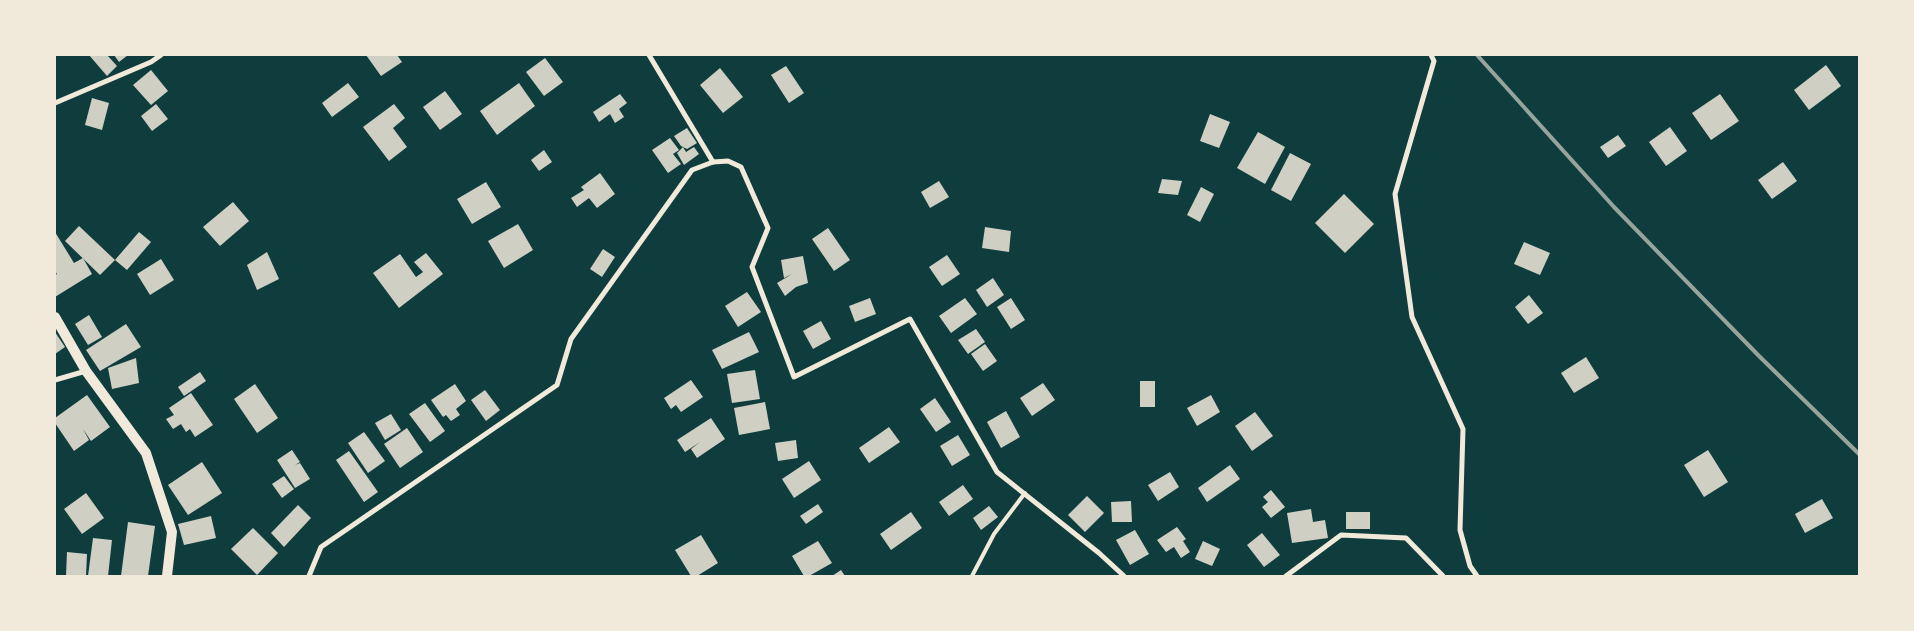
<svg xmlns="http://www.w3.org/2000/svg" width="1914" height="631" font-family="'Space Grotesk',sans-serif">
  <rect width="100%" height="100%" fill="#0f3d3e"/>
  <g fill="#cfcfc3">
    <path d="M89,55H107L117,66L107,76Z"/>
    <path d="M114,55H128L119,62Z"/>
    <path d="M366,55H397L402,62L381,76Z"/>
    <path d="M545,58L563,82L544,96L526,72Z"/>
    <path d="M1826,65L1841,86L1809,110L1794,90Z"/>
    <path d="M786,66L804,93L789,103L771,75Z"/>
    <path d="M720,68L743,97L723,113L700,85Z"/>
    <path d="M151,70L168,91L151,105L133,85Z"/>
    <path d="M348,83L359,97L332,117L322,103Z"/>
    <path d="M519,83L535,106L497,135L480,111Z"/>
    <path d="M445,91L462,114L440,130L423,107Z"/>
    <path d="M620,94L627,103L619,109L624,117L615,123L610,114L599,122L593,112Z"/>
    <path d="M1720,94L1739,121L1711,140L1692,113Z"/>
    <path d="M92,98L109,103L102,130L85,125Z"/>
    <path d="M156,104L168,119L152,131L141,116Z"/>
    <path d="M394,104L405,118L393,128L407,147L389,161L363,127Z"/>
    <path d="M1210,114L1230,122L1219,148L1200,141Z"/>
    <path d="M1670,127L1687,151L1666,166L1649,142Z"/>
    <path d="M687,128L697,143L687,149L681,146L674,136Z"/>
    <path d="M1258,132L1285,147L1265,184L1237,168Z"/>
    <path d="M1618,135L1626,146L1608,158L1600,147Z"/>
    <path d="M670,138L679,150L673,154L681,164L668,173L652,150Z"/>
    <path d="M683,147L686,152L694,147L699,154L684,165L677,153Z"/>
    <path d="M544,150L552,162L539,171L531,160Z"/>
    <path d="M1290,153L1311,164L1291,201L1271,190Z"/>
    <path d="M1783,162L1797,181L1772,199L1758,180Z"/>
    <path d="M600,173L615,194L597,208L589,198L577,207L571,198L584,190L581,187Z"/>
    <path d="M1162,179L1182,181L1178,195L1158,193Z"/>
    <path d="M939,181L949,197L930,208L921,192Z"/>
    <path d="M486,182L501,207L472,224L457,199Z"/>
    <path d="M1201,187L1214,194L1200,222L1187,215Z"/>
    <path d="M1344,194L1374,224L1345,253L1315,223Z"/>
    <path d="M233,202L249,221L220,246L203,227Z"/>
    <path d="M518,224L533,250L504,268L488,241Z"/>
    <path d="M79,226L115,260L100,275L65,241Z"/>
    <path d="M985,227L1011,231L1009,252L982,248Z"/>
    <path d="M828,228L850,260L834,271L812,239Z"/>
    <path d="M55,232L74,263L83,258L92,274L55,297V275L57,274L55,271Z"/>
    <path d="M139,232L151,242L127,270L115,260Z"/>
    <path d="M1524,242L1550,253L1540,275L1514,264Z"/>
    <path d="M603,249L615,257L602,277L590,269Z"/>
    <path d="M267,252L279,279L257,290L247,265Z"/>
    <path d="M426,253L443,274L399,308L373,273L400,254L416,277L423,272L414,262Z"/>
    <path d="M947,255L960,274L942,286L929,267Z"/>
    <path d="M803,256L808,283L796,287L785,296L777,283L792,274L784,278L781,260Z"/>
    <path d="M161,259L174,280L150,295L137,274Z"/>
    <path d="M993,278L1004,295L987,307L976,290Z"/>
    <path d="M747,292L761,312L738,327L725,306Z"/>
    <path d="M1529,295L1543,313L1528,324L1515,307Z"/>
    <path d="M870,298L876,314L855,322L849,306Z"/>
    <path d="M965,298L977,314L951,333L939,316Z"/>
    <path d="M1011,298L1025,320L1011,329L997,307Z"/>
    <path d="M89,315L102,337L88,345L75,324Z"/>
    <path d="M821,321L831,339L813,349L803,331Z"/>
    <path d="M126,324L141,347L100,371L86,350Z"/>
    <path d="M976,329L985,342L968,354L958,340Z"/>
    <path d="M55,332L65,347L55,354Z"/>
    <path d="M749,332L759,352L722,369L712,350Z"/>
    <path d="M985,344L997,361L983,371L971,354Z"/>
    <path d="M1586,357L1599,378L1574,393L1561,373Z"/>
    <path d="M136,358L139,383L112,389L108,368Z"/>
    <path d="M755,370L760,399L732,403L727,374Z"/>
    <path d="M200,372L206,381L184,396L178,387Z"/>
    <path d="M691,380L703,397L681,412L676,405L671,409L664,398Z"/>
    <rect x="1140" y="381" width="15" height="26"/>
    <path d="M1043,383L1055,400L1032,416L1020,398Z"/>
    <path d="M255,384L278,418L257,433L234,399Z"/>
    <path d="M455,384L466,401L456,409L460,415L451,421L446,415L443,417L431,400Z"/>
    <path d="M485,390L500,410L486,421L471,400Z"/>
    <path d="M191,393L213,425L195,437L190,429L186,432L181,424L173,429L166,419L174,415L169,408Z"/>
    <path d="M87,395L110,427L91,441L83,429L89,440L74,451L55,423V418Z"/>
    <path d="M1211,395L1220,412L1197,426L1187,408Z"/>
    <path d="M935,398L951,422L936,432L920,409Z"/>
    <path d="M765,402L770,429L739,435L734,408Z"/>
    <path d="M425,403L445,431L430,442L409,414Z"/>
    <path d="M1006,411L1020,437L1001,448L987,422Z"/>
    <path d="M1255,412L1273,436L1252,451L1235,426Z"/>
    <path d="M391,414L401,430L385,440L375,423Z"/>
    <path d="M711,418L725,439L697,458L691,449L700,442L685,452L677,440Z"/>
    <path d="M889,427L900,442L869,463L859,448Z"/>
    <path d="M407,428L423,452L400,468L384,444Z"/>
    <path d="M364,432L385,461L368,473L348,443Z"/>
    <path d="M958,435L970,455L952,466L940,446Z"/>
    <path d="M796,440L798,458L778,461L775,443Z"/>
    <path d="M292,450L300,462L295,465L300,463L310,479L295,488L277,460Z"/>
    <path d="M1708,450L1728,482L1704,497L1684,465Z"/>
    <path d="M349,451L378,492L364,502L336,460Z"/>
    <path d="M809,461L821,480L794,498L782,479Z"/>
    <path d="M202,462L222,493L188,515L168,485Z"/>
    <path d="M1230,465L1240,479L1207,502L1198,488Z"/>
    <path d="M1170,472L1179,487L1158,501L1148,485Z"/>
    <path d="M284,476L294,489L282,498L272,484Z"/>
    <path d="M963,485L973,499L949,516L939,502Z"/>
    <path d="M1271,490L1285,507L1271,518L1262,507L1268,502L1263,497Z"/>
    <path d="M86,493L104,518L82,534L64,509Z"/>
    <path d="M1087,496L1104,513L1085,532L1068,515Z"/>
    <path d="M1822,499L1833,518L1805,533L1795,514Z"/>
    <path d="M1131,501L1132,522H1112L1111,502Z"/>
    <path d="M818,504L823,512L806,524L800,516Z"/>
    <path d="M298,505L311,518L284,547L271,533Z"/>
    <path d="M989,506L998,517L981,530L973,518Z"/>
    <path d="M1311,509L1313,522L1325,520L1328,538L1292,543L1287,513Z"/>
    <path d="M911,512L922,528L891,550L880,534Z"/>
    <rect x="1346" y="512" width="24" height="17"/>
    <path d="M211,516L216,538L184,545L178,524Z"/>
    <path d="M128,522L155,526L148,576H121Z"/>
    <path d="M1177,527L1186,539L1183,541L1190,552L1181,558L1174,547L1166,552L1157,540Z"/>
    <path d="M253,528L278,553L257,575L231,549Z"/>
    <path d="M1135,530L1149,554L1130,565L1116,540Z"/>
    <path d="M1262,533L1280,555L1264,567L1247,545Z"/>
    <path d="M701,535L718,563L697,576H691L675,550Z"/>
    <path d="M93,538L112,540L108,576H88Z"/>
    <path d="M818,541L832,563L809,576H804L792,556Z"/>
    <path d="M1203,541L1220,549L1212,566L1195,559Z"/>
    <path d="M67,552L87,554L86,576H66Z"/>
    <path d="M841,570L845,576H832Z"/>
  </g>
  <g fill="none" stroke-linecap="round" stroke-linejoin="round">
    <path stroke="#f1e9da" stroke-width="4" d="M972,576L994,534L1025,493"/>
    <g stroke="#f1e9da" stroke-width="5">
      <path d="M649,55L713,162"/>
      <path d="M1431,55L1434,61L1395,194L1412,317L1463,429L1460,530L1470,566L1477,576"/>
      <path d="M55,103L151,62L161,55"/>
      <path d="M55,380L86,371"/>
      <path d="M309,576L321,547L557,385L571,339L692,170L713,162L728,161L741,167L768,228L752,267L794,377L910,319L997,472L1099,553L1124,576"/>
      <path d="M1286,576L1341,535L1406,538L1443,576"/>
    </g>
    <path stroke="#f1e9da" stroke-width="10" d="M55,317L86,371L146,453L172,532L167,576"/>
    <path stroke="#97a49c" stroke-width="4" d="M1477,55L1614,207L1759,356L1859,454"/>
  </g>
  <rect width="1914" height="631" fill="none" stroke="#f1e9da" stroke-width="112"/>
</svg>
